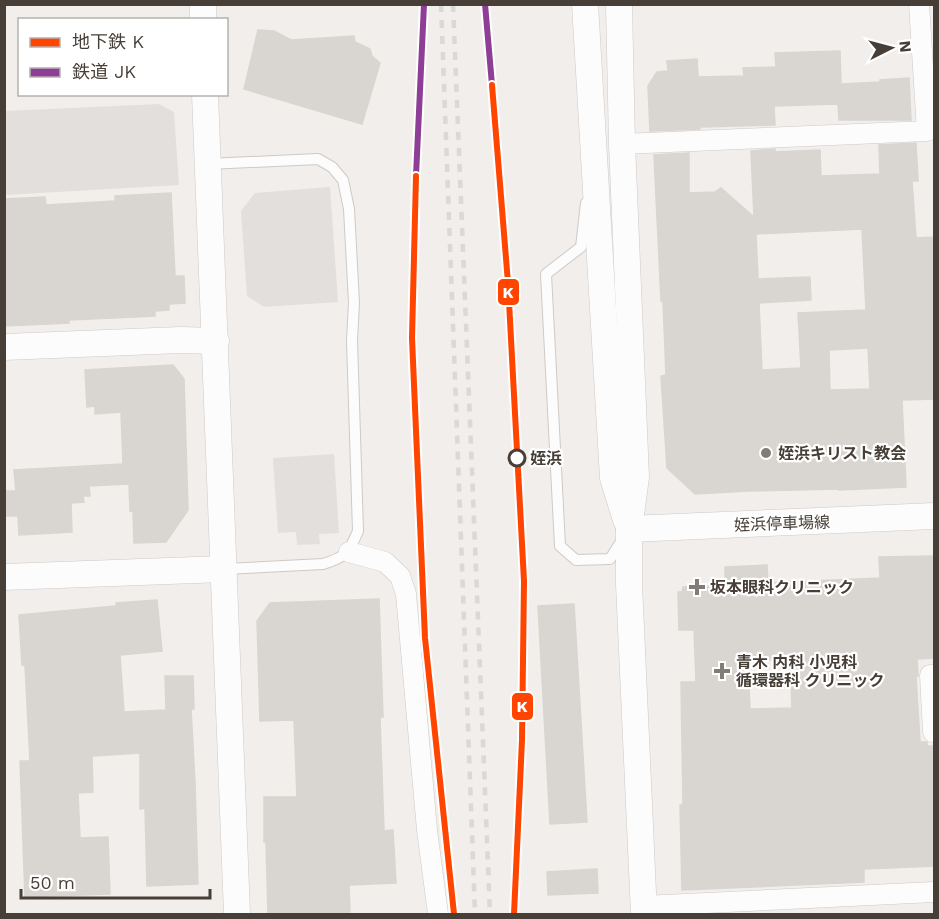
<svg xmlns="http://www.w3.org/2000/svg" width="939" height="919" font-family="'Work Sans','Noto Sans JP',sans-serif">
  <rect width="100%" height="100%" fill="#f1eeeb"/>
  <g fill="#e3dfdc">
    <path d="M159,104L174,112L179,185L5,195V111Z"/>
    <path d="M330,187L338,302L264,307L247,296L241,211L255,193Z"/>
    <path d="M334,454L339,533L319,534L320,544L297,545L296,532L278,533L273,458Z"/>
  </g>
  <g fill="#d9d6d2" stroke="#d9d5d1" stroke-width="1.5" fill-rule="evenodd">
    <path d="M258,30L274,31L291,40L354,36L355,42L370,49L372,56L380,63L362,124L244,89Z"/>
    <path d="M840,51L841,84L880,82V80L909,78L911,120H839L838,104L774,106L775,125L700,127V129L650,131L648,86L657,72L668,71L667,61L697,59L698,77L744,76L743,68L776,67L775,53Z"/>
    <path d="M916,143L918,181H912L916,238L934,237V399L902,400L906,487L839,490V489L748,491L695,494L667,468L661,376L666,375L663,301H661L654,155L689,153V193L715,192L721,188L754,217L751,151L775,149V152L820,150L821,176L880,174L879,145ZM862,229L866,310L798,313L801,368L762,370L759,303L811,300L810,277L758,279L756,234ZM868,348L870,389L830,390L829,350Z"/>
    <path d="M171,193L175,276H184L185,303L169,304V310L155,311V316L69,320V323L4,326V199L45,197L46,205L115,201V196Z"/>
    <path d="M173,365L184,379L188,510L166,542L134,543L133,510L130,511L129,484L89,486L90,496H83L84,502L71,503L72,532L19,535L18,516H4V491H16L14,470L123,464L121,412L95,414V406L87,407L85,370Z"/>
    <path d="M934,556V658L917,659L918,676L916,677L920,742H927V746H934V866L864,869V882L682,890L680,805H683L681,682H696L694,630H679L678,592H682L683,587L725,585V567L767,565L768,583L880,578L879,557ZM790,659L792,708L750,709L748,661Z"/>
    <path d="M379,599L383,717H380L384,831L393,830L396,883L349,885L350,912L268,915L266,842H264V797H297L294,720L260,721L257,621L270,603Z"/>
    <path d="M157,600L162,651L120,655L124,712L166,710L165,676H193L194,709H191L195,783L198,884L147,886L145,808L140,809V753L92,756L93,792L78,793L80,838L108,837L110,894L25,897L20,761H30L25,665H22L19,615L116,606V603Z"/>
    <path d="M574,604L587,822L550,824L538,606Z"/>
    <path d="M597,869L598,893L548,895L547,872Z"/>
  </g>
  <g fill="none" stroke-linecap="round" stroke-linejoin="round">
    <g stroke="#cdcac7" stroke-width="12">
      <g id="service">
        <path d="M207,164L318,159L332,167L343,180L349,209L354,303L352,340L358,531C349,552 347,557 323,564L224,569"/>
        <path d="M586,203L581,247L546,274L560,546L576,560L610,559L624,537"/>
      </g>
    </g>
    <g stroke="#cdcac7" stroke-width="21">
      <g id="minor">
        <path d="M622,144L927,131L919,4"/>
        <path d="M349,552L385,562L400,576L406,594L427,830L438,914"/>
        <path d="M934,675H930L933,732L934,731"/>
        <path d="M643,906L934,892"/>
      </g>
    </g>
    <g stroke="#cdcac7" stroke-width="27">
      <g id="tertiary">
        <path d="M203,4V20"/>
        <path d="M585,4L613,478L626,520"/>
        <path d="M619,4L622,144L636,477L629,529V584L644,914"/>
        <path d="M205,94L237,914"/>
        <path d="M4,347L181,340L216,341"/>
        <path d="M629,529L934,516"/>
        <path d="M4,577L223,569"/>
      </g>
    </g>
    <use href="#service" stroke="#fdfcfc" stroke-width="10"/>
    <use href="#minor" stroke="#fdfcfc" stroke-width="20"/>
    <use href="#tertiary" stroke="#fdfcfc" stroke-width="26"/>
    <g stroke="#d9d9d8" stroke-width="4.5" stroke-dasharray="8 8" stroke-linecap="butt">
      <path d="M441,4L475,914"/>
      <path d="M453,4L490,914"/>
    </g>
    <g stroke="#fff" stroke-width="10">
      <g id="rail-1">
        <path d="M485,4L492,85"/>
        <path d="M416,176L424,4"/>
      </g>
    </g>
    <use href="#rail-1" stroke="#8f3e97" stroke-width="6"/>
    <g stroke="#fff" stroke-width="10">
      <g id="metro-1">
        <path d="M492,85L508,283L524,581L522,740L514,914"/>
        <path d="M416,176L412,338L425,638L454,914"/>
      </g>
    </g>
    <use href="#metro-1" stroke="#ff4500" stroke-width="6"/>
  </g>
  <g fill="#827c76" stroke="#fff" stroke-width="2">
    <circle cx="766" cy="453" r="6"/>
    <path d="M694 578h6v6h6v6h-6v6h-6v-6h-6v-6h6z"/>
    <path d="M719 662h6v6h6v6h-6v6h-6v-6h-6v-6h6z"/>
  </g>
  <circle fill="#fff" stroke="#473f37" stroke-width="3" cx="517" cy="458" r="8"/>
  <g text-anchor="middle" stroke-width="4.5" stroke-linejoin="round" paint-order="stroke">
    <g font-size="16" font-weight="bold" fill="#473f37" stroke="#fff" text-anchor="start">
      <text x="778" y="459">姪浜キリスト教会</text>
      <text x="710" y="593">坂本眼科クリニック</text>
      <text x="736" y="668">青木 内科 小児科<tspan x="736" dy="18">循環器科 クリニック</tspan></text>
    </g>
    <g font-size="16" font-weight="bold" fill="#473f37" stroke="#fff" text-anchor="start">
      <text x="530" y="464">姪浜</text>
    </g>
    <g font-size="16" fill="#473f37" stroke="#fff">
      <text transform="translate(782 523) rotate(-2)" y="6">姪浜停車場線</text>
    </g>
  </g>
  <g stroke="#fff" stroke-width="2">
    <rect x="497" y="278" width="23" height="28" rx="6" fill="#ff4500"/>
    <rect x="511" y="692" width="23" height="29" rx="6" fill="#ff4500"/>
  </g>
  <g font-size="16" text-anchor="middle" font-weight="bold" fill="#fff">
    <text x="508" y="298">K</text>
    <text x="522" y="712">K</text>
  </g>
  <rect width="939" height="919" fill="none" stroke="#473f37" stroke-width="12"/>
  <rect x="18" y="18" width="210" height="78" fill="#ffffff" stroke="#b5b2af" stroke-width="1.5"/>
  <rect x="30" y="38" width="30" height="9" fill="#ff4500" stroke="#b5b2af" stroke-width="1.5"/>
  <text x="72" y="48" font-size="18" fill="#473f37">地下鉄 K</text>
  <rect x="30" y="68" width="30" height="9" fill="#8f3e97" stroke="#b5b2af" stroke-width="1.5"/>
  <text x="72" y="78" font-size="18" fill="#473f37">鉄道 JK</text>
  <g transform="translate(891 48) rotate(84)" stroke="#ffffff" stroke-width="4.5" paint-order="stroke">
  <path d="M0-4.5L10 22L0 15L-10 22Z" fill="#473f37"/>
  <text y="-9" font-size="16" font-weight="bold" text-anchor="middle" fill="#473f37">N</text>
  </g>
  <path d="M21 889v9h189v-9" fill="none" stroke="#473f37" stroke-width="3"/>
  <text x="30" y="889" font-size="18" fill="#473f37" stroke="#ffffff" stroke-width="4.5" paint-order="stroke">50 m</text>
</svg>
